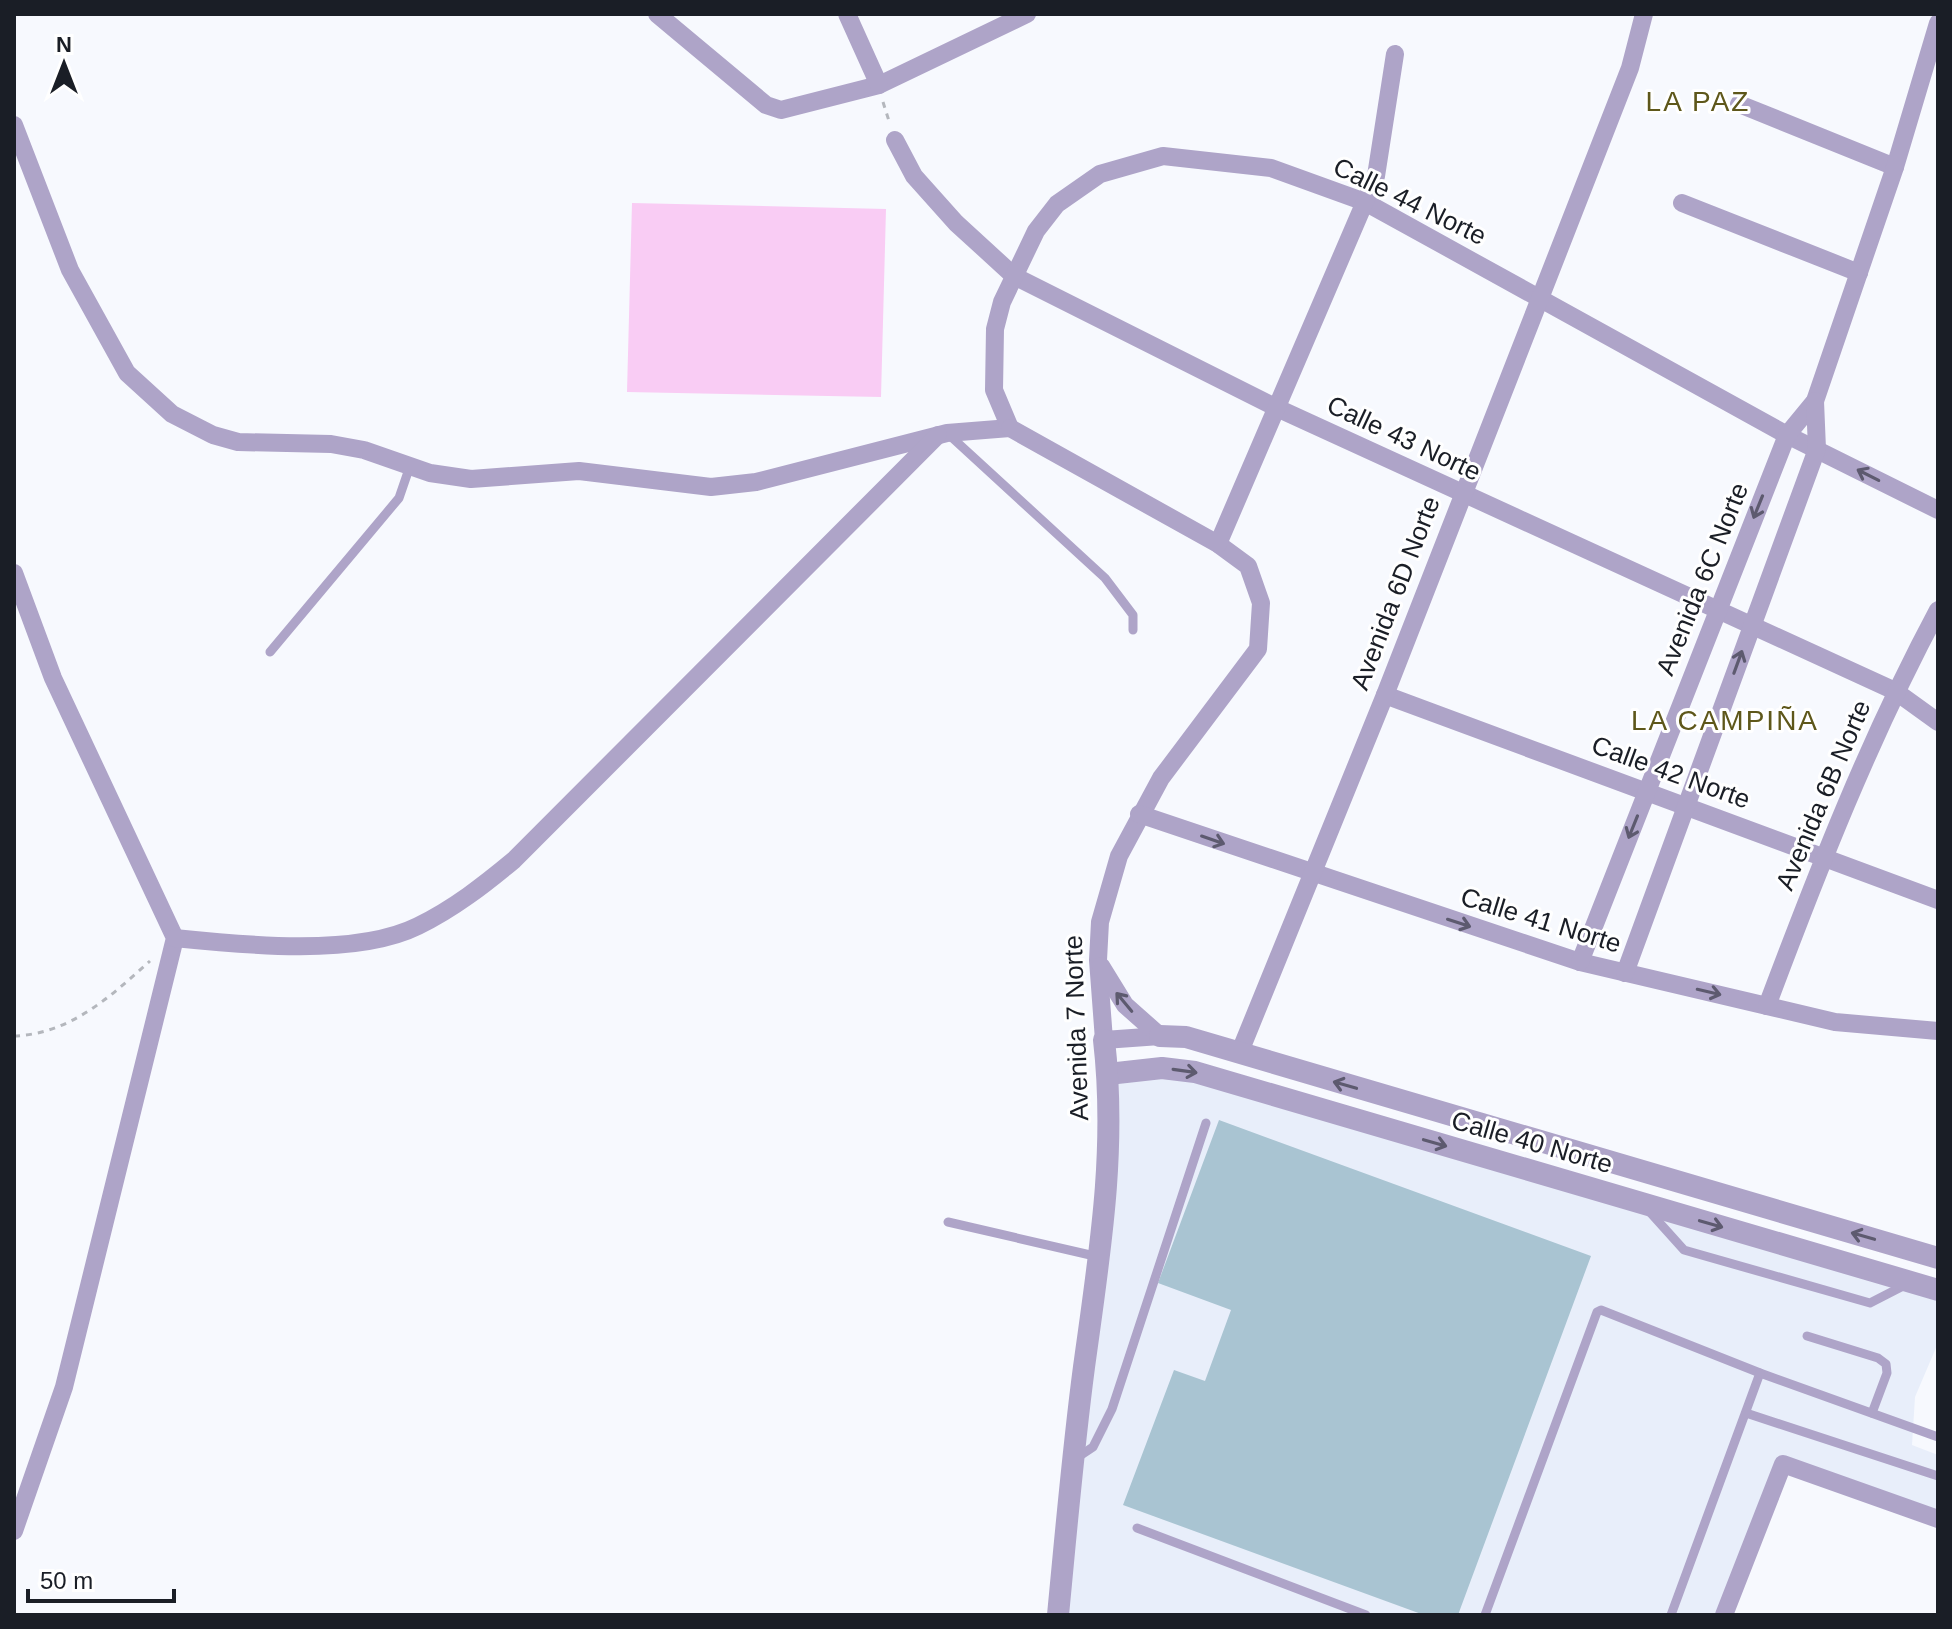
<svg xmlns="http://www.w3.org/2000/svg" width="1952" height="1629" font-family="Helvetica,sans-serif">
  <rect width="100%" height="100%" fill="#f7f9fe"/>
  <path fill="#e8eefa" d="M1162,1068L1938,1290V1343L1915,1397L1912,1445L1938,1455V1519L1783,1464L1724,1615H1058L1108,1074Z"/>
  <path fill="#f9ccf4" d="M632,203L886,209L881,397L627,392Z"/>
  <path fill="#a9c4d2" d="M1219,1120L1591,1256L1458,1615H1424L1123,1505L1174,1370L1205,1381L1231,1310L1158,1283Z"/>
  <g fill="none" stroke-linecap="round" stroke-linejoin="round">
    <g stroke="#b4b7bd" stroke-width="3" stroke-dasharray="6 6" stroke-linecap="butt">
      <path d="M883,102L889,121"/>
      <path d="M14,1036C70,1034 110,997 150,961"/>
    </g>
    <g stroke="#aea4c8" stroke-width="9">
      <path d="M947,433L1105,578L1133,615V630"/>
      <path d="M270,652L399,498L410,466"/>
      <path d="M1648,1210L1684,1250L1870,1303L1907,1284"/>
      <path d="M948,1222L1099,1257"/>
      <path d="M1807,1336L1878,1358L1886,1364L1887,1373L1872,1413"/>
      <path d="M1746,1413L1938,1476"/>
      <path d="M1075,1459L1093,1447L1112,1409L1206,1123"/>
      <path d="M1137,1528L1366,1615"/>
      <path d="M1485,1615L1597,1312L1601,1310L1760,1373L1938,1437"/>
      <path d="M1671,1615L1760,1373"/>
    </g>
    <g stroke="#aea4c8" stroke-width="18">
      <path d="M657,14L766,105L781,110L879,85L1027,14"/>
      <path d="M847,14L879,85"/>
      <path d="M1739,104L1895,167"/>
      <path d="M14,125L70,270L127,373L172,414L213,435L238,442L331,444L364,450L430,473L471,479L579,471L711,487L756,482L947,433L1010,428"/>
      <path d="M895,140L914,176L956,223L1014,276L1277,408L1895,691L1938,722"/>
      <path d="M1682,203L1859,273"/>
      <path d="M1010,428L994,390L995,329L1002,302L1036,231L1057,204L1100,174L1163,156L1271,168L1365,202L1787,435L1938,510"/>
      <path d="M1010,428L1218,544L1248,566L1261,603L1258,649L1161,778L1119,856L1100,922L1098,960L1104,1040L1160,1036"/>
      <path d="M1218,544L1376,176L1395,54"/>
      <path d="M14,573L53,678L175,938L64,1387L14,1531"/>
      <path d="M1385,695L1938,900"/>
      <path d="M1139,814L1580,962L1835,1022L1938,1031"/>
      <path d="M175,938C243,945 356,957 418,926C453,909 484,885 514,860L938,435"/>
      <path d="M1580,962L1787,435L1815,401L1895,167L1938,23"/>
      <path d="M1101,966L1125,1005L1160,1036"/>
      <path d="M1625,973L1817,449L1815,401"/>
      <path d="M1767,1006C1818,870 1870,737 1938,610"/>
      <path d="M1239,1054L1385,695L1630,68L1644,14"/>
      <path d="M1724,1615L1783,1464L1938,1519"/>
    </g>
    <g stroke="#aea4c8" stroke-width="22">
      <path d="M1160,1036L1186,1037L1938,1258"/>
      <path d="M1108,1074L1162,1068L1195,1072L1938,1290"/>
      <path d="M1058,1615C1066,1532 1073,1450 1084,1367C1099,1257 1117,1152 1104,1040"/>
    </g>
  </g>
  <defs><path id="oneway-shaft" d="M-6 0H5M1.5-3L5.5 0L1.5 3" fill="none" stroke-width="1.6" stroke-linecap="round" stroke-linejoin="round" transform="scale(2)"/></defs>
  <g stroke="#5d5a6f">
    <use href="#oneway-shaft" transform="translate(1868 475) rotate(-153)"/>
    <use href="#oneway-shaft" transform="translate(1758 507) rotate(112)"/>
    <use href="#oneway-shaft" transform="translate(1738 662) rotate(-70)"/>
    <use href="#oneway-shaft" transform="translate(1633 827) rotate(112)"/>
    <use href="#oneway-shaft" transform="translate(1213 840) rotate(19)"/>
    <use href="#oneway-shaft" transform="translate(1459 923) rotate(18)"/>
    <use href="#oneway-shaft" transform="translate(1709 992) rotate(13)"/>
    <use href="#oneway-shaft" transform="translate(1124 1002) rotate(-130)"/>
    <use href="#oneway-shaft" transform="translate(1185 1071) rotate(8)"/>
    <use href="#oneway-shaft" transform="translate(1345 1085) rotate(-164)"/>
    <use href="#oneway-shaft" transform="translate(1435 1143) rotate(16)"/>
    <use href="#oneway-shaft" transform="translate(1711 1224) rotate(16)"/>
    <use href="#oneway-shaft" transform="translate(1863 1236) rotate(-164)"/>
  </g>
  <g text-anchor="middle" stroke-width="6" stroke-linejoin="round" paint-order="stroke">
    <g font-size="26" fill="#1a1e26" stroke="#fff">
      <text transform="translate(1410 201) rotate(26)" y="9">Calle 44 Norte</text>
      <text transform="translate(1404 438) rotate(25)" y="9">Calle 43 Norte</text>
      <text transform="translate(1702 579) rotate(-68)" y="9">Avenida 6C Norte</text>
      <text transform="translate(1395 593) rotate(-69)" y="9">Avenida 6D Norte</text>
      <text transform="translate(1671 772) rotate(20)" y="9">Calle 42 Norte</text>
      <text transform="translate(1823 795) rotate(-67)" y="9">Avenida 6B Norte</text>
      <text transform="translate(1541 920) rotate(17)" y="9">Calle 41 Norte</text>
      <text transform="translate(1076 1028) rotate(-92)" y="9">Avenida 7 Norte</text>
      <text transform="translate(1532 1142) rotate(16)" y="9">Calle 40 Norte</text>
    </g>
    <g font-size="28" letter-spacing="2" fill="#5e571a" stroke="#fff">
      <text x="1698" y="111">LA PAZ</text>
      <text x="1725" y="730">LA CAMPIÑA</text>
    </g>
  </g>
  <rect width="1952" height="1629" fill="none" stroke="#1a1e26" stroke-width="32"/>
  <g transform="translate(64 64)" stroke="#ffffff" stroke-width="6" paint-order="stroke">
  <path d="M0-6L14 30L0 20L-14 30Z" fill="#1a1e26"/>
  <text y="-12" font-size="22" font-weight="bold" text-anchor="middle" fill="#1a1e26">N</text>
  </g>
  <path d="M28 1589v12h146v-12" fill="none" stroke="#1a1e26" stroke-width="4"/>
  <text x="40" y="1589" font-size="24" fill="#1a1e26" stroke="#ffffff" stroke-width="6" paint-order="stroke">50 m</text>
</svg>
